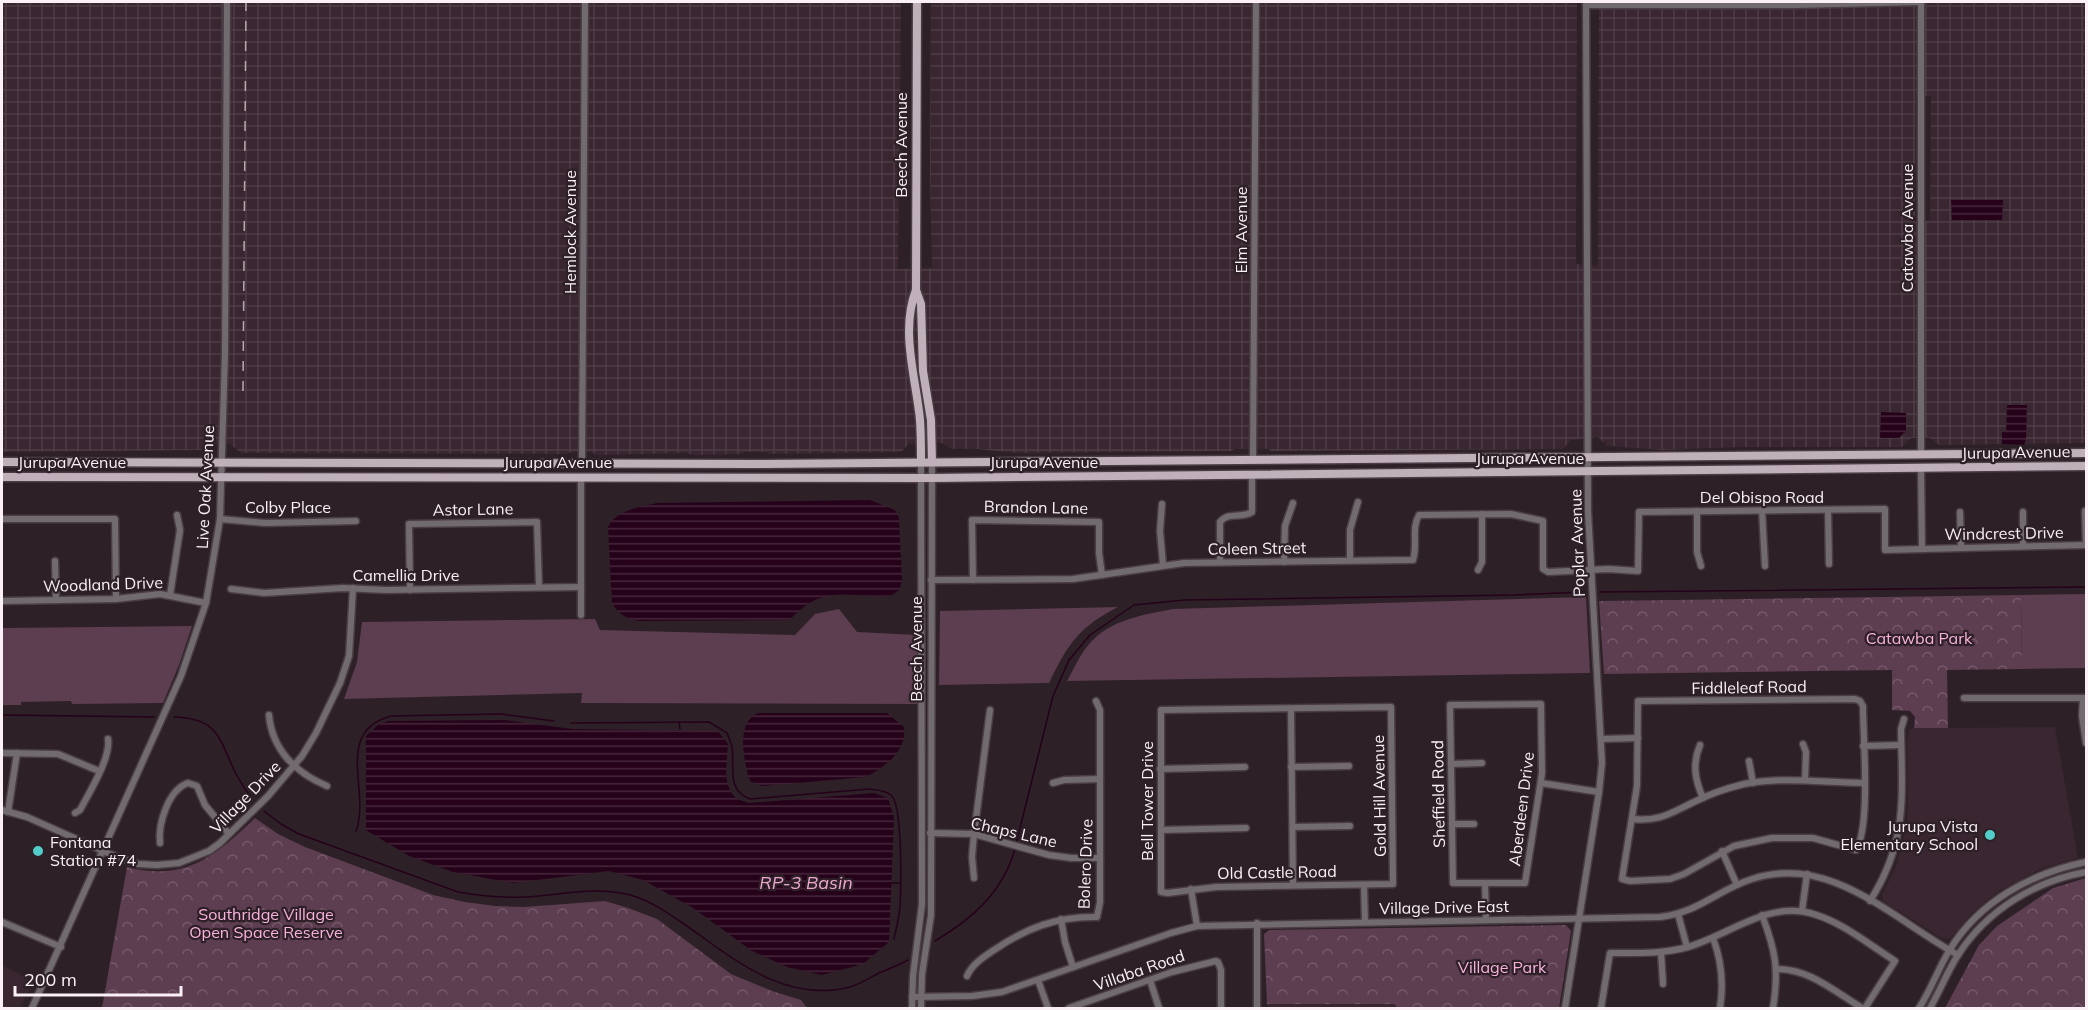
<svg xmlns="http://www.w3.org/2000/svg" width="2088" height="1010" font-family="Mulish,sans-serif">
  <defs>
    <pattern id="industrial-grid" width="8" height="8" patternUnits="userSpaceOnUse" patternTransform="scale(1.5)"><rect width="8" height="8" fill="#392631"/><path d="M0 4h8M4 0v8" fill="none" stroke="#4d3b45"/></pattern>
    <pattern id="park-crowns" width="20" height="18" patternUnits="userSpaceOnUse" patternTransform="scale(1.5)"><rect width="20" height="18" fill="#5d3d50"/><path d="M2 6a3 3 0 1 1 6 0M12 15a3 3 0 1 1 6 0" fill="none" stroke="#75596a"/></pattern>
    <pattern id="water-rules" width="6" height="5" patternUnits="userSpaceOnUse" patternTransform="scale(1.5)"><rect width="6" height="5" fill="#25021a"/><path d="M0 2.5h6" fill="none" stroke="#46273c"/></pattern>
  </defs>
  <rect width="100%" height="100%" fill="#2d2027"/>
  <g fill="#392631">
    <path d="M2055,727L2078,858L2040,869L1999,891L1972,913L1951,938L1943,939L1883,901L1882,895L1896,866L1906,829L1908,807L1907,739L1910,730L1914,728Z"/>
    <path d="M2,965L33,981L20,1008H2Z"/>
    <path d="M1267,1004H1394L1398,1008H1267Z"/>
  </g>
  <path fill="url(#industrial-grid)" fill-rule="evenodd" d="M2,2H901L898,269L932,268L930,171L931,2H1577L1576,264L1598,266L1599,2H2086V443L1939,445L1930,438H1911L1902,447H1741L1663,450L1607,446L1598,437L1571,440L1563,449L1271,451L1268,449H1235L1231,451L1017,453L977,449H951L942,443L909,444L901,452L769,454L765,452H745L740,454L694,455L686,453L596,455L592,452H571L566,454L241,453L230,444L209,445L201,450L2,452ZM1916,96H1931L1930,220L1915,222Z"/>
  <g fill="#5d3d50">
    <path d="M2086,594V668L2022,669L2021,595Z"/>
    <path d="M1586,597L1590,673L1067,681C1075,667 1082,649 1095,638C1115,619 1147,614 1173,609Z"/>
    <path d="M1118,607C1079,627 1068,644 1049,683L939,685L940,611Z"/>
    <path d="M839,609L857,632L917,635V704L581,703L582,693L344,699L357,662L362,622L595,619L600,630L795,635L815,614Z"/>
    <path d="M192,626L179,665L163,703L72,704L71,701L21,702V705H2V628Z"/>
  </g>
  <g fill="url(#park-crowns)">
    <path d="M2021,595L2022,669L1947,670L1948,728H1914L1915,717L1910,711L1892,710V670L1604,674L1599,601Z"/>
    <path d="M255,818L278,834L305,847L433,895L465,902L495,906L524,907L605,901L628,908L657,919L731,974L772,991L801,1000L807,1008H102L127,867C186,882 215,856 255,818Z"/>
    <path d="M2086,878V1008H1945L1979,945L1997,926L2053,888Z"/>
    <path d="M1566,925L1571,931L1559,1008H1398L1394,1004H1267L1264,934L1269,930Z"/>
  </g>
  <g fill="url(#water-rules)">
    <path d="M1951,200H2003L2002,220H1952Z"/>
    <path d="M2007,405H2027L2026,439L2024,445L2002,444V432H2006Z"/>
    <path d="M1881,412L1906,413V431L1899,438H1880Z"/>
    <path d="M870,500L895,510L899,518L902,581L899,590L892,595C869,599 842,590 820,598C808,602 798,612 789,620L639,621C627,619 618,614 612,603L608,527C616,510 640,507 657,503Z"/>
    <path d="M758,713H887L904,727C907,751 885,767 866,777L761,786L750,781C744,763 735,722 758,713Z"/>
    <path d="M505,720L572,729L718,731L728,744C727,760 722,785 735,797C738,800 744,801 749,803L874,793L888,798L894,817L889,942L863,964L822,975L787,967L752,951L693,908L643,880L609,871L513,883L453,872L409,856L366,830V736L379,724L388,721Z"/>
  </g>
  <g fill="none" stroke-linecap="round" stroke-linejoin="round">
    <g stroke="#25021a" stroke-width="1.5">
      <path d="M1600,592L2086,587"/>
      <path d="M2,715L154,717"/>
      <path d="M174,717C217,718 219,737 234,770C239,780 245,789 252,799"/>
      <path d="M679,722L680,729"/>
      <path d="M571,723L709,722L727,733C729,738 731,743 732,747C735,768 726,790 750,799L869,789C876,790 885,790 891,795C903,805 901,889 900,907C899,918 896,929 894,939"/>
      <path d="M264,811L281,824L299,834L458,892C481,896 503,898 526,897C561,895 595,886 630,895C656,902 679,921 701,936C744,968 793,1002 850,987C860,984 870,978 879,973C889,969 899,965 908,960"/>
      <path d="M356,831C371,791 333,732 391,716L501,714L554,721"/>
      <path d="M1016,844L1053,696L1069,660L1090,635L1134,605L1185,600L1514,595L1584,592"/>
      <path d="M891,883H900"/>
      <path d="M935,941C972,919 1003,892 1015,849"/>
    </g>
    <g stroke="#4a3d44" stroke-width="9">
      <g id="minor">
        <path d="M1586,5H1795L1921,2"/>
        <path d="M1921,454V2"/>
        <path d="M1253,459L1256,2"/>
        <path d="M582,463L585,2"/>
        <path d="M1921,468L1922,549"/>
        <path d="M1162,504L1160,531L1163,565"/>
        <path d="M1762,510L1765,566"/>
        <path d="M1828,510L1829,564"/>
        <path d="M1697,511V552L1701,566"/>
        <path d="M2085,511L2086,545"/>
        <path d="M1960,512L1961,547"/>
        <path d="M2023,512V546"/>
        <path d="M2,519H115L116,599"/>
        <path d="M220,519L265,523L356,521"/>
        <path d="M1350,560V530L1358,502"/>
        <path d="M55,561L56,600"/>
        <path d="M1220,562V522C1229,511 1242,519 1252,512V475"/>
        <path d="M1284,562L1285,526L1293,503"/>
        <path d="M1478,570L1482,562V514"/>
        <path d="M931,580L1073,579L1184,563L1413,560C1418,545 1411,528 1419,515L1511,514L1543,521V569L1548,572L1608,569L1638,571L1639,512L1885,509V550L2086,545"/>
        <path d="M973,580L972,520L1099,522V553L1102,575"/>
        <path d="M231,589L264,593L343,588L386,590L581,587"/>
        <path d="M410,590L409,524L537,522L539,587"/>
        <path d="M170,595L180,530L177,515"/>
        <path d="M2,601L116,599L160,594L206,603"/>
        <path d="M581,615V477"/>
        <path d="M1964,698H2086"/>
        <path d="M2083,698L2082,716L2086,743"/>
        <path d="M1855,699L1860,701L1863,706C1863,737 1871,826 1856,850L1813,838H1772L1734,846L1684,874L1670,879L1630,881L1622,879L1637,786L1638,701Z"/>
        <path d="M1541,704L1542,773L1525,883H1453L1450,705Z"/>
        <path d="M1391,707L1393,884L1216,887L1168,893L1161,892V710Z"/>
        <path d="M1291,709L1293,885"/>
        <path d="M269,715C272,750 296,773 327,786"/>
        <path d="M1601,739L1638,738"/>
        <path d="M1803,744L1806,752L1805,780"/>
        <path d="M1700,745C1692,764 1695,780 1703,798"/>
        <path d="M1863,746L1901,745"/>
        <path d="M2,753L58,754L99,771"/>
        <path d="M1749,761L1753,783"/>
        <path d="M1451,764L1482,763"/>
        <path d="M1291,767L1349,766"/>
        <path d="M1160,769L1245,767"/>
        <path d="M1053,783L1064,780L1100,779"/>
        <path d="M1541,783L1599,792"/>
        <path d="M2,810L27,817L110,854L138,864L157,865L179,863L209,851L220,843L268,796L302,756L316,733L340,683L349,656L353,588"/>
        <path d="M8,812L17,753"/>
        <path d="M75,813L80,810C89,793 111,758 108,739"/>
        <path d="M1632,819C1661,822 1672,812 1696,801C1712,793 1728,788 1744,784C1784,776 1824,783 1864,783"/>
        <path d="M1452,824H1474"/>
        <path d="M1293,827L1350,826"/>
        <path d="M1161,830L1246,828"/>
        <path d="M930,833L974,834L1049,855L1071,858H1100"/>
        <path d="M160,843C158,824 168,790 188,783L197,786L205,805L229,834"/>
        <path d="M1722,851L1737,885"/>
        <path d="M974,878L972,857L974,834L990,710"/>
        <path d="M1485,883L1486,920"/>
        <path d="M1364,885L1365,922"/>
        <path d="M1191,889L1197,926"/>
        <path d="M1870,901C1908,841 1902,797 1901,729L1904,719"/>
        <path d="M1802,911L1807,874"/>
        <path d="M1678,914L1687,947"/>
        <path d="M1762,915C1776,952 1779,970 1773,1008"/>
        <path d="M1061,919L1065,942L1073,967"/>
        <path d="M2,922L61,947"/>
        <path d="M1257,923V1008"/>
        <path d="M1713,938C1722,962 1724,983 1720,1008"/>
        <path d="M1661,952L1663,984"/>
        <path d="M1777,969C1810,969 1835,992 1862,1008"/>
        <path d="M967,976C972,964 984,957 994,950C1026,928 1058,916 1097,917L1100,902V710L1096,701"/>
        <path d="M1038,980L1048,1008"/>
        <path d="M1150,980L1159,1008"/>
        <path d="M912,997L972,996L1002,992L1171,933L1197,926L1660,917C1700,912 1717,890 1752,879C1830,853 1894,920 1958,955"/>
        <path d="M32,1008L181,676L206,603L220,519L225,353L227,2"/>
        <path d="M912,1008L913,976L922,904L921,462"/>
        <path d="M921,1008L922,974L931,915L932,462"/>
        <path d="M1069,1008L1172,972L1216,961L1218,962L1221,970V1008"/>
        <path d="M1565,1008L1599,792L1602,763L1588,511L1586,2"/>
        <path d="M1601,1008L1610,953C1636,953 1663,954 1688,947C1729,935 1766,902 1810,913C1841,921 1868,944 1895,961L1865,1008"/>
        <path d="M1919,1008C1931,990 1938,969 1949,951C1979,901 2032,873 2086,862"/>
        <path d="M1930,1008C1940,991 1947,972 1958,955C1987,910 2035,881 2086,872"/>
      </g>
    </g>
    <g stroke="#4a3d44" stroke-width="11">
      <g id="major">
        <path d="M917,2L916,290C900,331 916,378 920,420C921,434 921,448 921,462"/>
        <path d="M916,290L921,304L923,371L931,420L932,462"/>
        <path d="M2,462L754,464L2086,453"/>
        <path d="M2,477L931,478L2086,466"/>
      </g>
    </g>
    <use href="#minor" stroke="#716a6e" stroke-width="6"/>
    <use href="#major" stroke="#bfb0b9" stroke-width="8"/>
    <path stroke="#b6abb1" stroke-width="1.5" stroke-dasharray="10 10" stroke-linecap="butt" d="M243,391L246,2"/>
  </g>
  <g fill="#53cdca" stroke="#2d2027" stroke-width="2">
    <circle cx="1990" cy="835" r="6"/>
    <circle cx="38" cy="851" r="6"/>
  </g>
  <g text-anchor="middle" stroke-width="4.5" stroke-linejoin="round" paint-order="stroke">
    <g font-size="16" fill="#faf0f6" stroke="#2d2027">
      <text transform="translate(901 145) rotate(-90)" y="6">Beech Avenue</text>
      <text transform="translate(1907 228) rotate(-90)" y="6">Catawba Avenue</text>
      <text transform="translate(1241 230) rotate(-90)" y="6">Elm Avenue</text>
      <text transform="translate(570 232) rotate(-90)" y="6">Hemlock Avenue</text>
      <text transform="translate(2016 452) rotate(-1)" y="6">Jurupa Avenue</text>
      <text x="1530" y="464">Jurupa Avenue</text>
      <text x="72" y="468">Jurupa Avenue</text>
      <text x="558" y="468">Jurupa Avenue</text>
      <text x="1044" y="468">Jurupa Avenue</text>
      <text transform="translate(205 487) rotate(-87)" y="6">Live Oak Avenue</text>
      <text x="1762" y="503">Del Obispo Road</text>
      <text x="288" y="513">Colby Place</text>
      <text transform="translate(1036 507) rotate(1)" y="6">Brandon Lane</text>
      <text transform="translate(473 509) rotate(-1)" y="6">Astor Lane</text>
      <text transform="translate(2004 533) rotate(-1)" y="6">Windcrest Drive</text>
      <text transform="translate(1577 543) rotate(-92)" y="6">Poplar Avenue</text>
      <text transform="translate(1257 548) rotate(-1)" y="6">Coleen Street</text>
      <text x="406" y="581">Camellia Drive</text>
      <text transform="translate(103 584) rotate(-2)" y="6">Woodland Drive</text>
      <text transform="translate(916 649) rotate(-90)" y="6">Beech Avenue</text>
      <text transform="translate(1749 687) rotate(-1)" y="6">Fiddleleaf Road</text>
      <text transform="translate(1438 794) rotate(-91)" y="6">Sheffield Road</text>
      <text transform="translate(1379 796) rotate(-91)" y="6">Gold Hill Avenue</text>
      <text transform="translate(245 797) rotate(-46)" y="6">Village Drive</text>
      <text transform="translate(1147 801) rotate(-90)" y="6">Bell Tower Drive</text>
      <text transform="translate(1521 809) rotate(-83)" y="6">Aberdeen Drive</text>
      <text transform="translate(1014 832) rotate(13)" y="6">Chaps Lane</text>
      <text transform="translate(1085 864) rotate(-88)" y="6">Bolero Drive</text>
      <text transform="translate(1277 872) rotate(-1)" y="6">Old Castle Road</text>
      <text transform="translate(1444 907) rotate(-1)" y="6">Village Drive East</text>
      <text transform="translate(1139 970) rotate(-19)" y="6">Villaba Road</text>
    </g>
    <g font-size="16" fill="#fab2dd" stroke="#2d2027">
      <text x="1919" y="644">Catawba Park</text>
      <text x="266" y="920">Southridge Village<tspan x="266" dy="18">Open Space Reserve</tspan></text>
      <text x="1502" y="973">Village Park</text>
    </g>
    <g font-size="16" fill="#faf0f6" stroke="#2d2027" text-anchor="end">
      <text x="1978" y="832">Jurupa Vista<tspan x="1978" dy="18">Elementary School</tspan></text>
      <text x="50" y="848" text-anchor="start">Fontana<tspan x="50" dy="18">Station #74</tspan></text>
    </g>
    <g font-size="18" font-style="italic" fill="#eea6d1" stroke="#2d2027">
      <text x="806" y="889">RP-3 Basin</text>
    </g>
  </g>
  <rect width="2088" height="1010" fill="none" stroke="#faf0f6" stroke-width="6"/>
  <path d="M15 986v9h166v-9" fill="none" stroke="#faf0f6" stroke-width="3"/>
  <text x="24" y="986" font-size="18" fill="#faf0f6" stroke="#2d2027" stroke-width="4.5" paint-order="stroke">200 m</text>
</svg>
